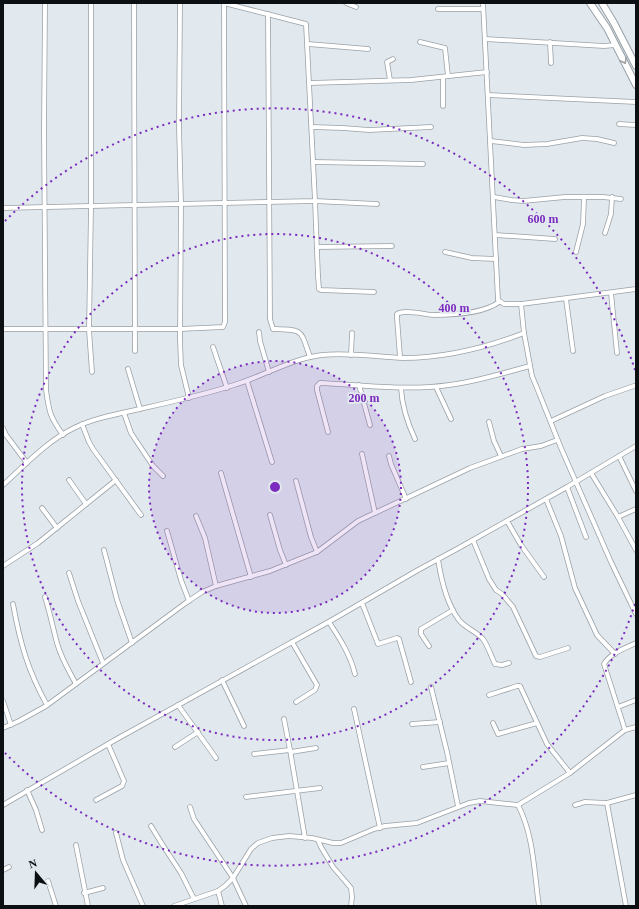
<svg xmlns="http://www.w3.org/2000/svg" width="639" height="909" font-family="Georgia,serif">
  <rect width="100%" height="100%" fill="#e1e8ee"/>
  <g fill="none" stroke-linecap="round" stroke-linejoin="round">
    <g stroke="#9aa1a6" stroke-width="5.5">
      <g id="street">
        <path d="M45,3L44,131L46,390C49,412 50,417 63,435"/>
        <path d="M91,3V207L89,330L92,372"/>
        <path d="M134,3L135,351"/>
        <path d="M180,3L179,127L181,204L180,340L181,365L189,398"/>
        <path d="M346,3L356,7"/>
        <path d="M483,3L498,300L504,304H521L636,289"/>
        <path d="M438,9H483"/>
        <path d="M268,14L270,319L273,329C304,330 300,329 310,357"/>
        <path d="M485,39L604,46L615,45"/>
        <path d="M420,42L445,48L448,76"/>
        <path d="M550,42L551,63"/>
        <path d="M308,44L368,49"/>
        <path d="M443,77V106"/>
        <path d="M390,80L387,62L393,59"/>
        <path d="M310,83L411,80L487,72"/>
        <path d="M488,95L636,102"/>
        <path d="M619,124L636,125"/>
        <path d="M312,127L343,128L369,130L431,127"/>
        <path d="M491,141L524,145L547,144L582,138L597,139L614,143"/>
        <path d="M314,162L423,164"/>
        <path d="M494,197L511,200L523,201L565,197H603L621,199"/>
        <path d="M3,208L315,201L306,24L224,3"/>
        <path d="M605,233L611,214L612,197"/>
        <path d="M495,235L555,239"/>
        <path d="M317,247L392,246"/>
        <path d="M445,252L472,258L496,259"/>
        <path d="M576,252L583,224L584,198"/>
        <path d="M374,292L321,290L319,289L318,276L315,201L377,204"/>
        <path d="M611,293L617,353"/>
        <path d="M566,299L573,351"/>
        <path d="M521,304L524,333L532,376L537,388L561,448L611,562L636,614"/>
        <path d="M3,329H180L223,327L225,322L224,3"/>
        <path d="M259,332L260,341L269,372"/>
        <path d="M213,347L227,388"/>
        <path d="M351,355L352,333"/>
        <path d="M400,357L397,318V314L399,313C409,310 422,314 433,315C453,315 483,314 499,302"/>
        <path d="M128,369L140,409"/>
        <path d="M247,381L272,462"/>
        <path d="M359,385L370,425"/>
        <path d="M436,387L451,419"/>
        <path d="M401,388C402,406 407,422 415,439"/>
        <path d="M124,413L131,433L153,466L163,476"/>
        <path d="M551,421L605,396L634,386"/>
        <path d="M489,422L494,441L501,456"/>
        <path d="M82,424L89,442L93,449L141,515"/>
        <path d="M3,428L6,435L27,463"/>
        <path d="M328,432L317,390V386L320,383C363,385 407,391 449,385C476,382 503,373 530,366"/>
        <path d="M362,454L375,513"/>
        <path d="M389,456L391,464L406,499"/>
        <path d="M619,456L636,491"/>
        <path d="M221,473L251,577"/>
        <path d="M591,473L618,517L636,550"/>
        <path d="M69,480L86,504"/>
        <path d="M296,481L311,537L317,552"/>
        <path d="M3,485C25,465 47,441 74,428C94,418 118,414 140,409C171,402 203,395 234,385C264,376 290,359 322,355C349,352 376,357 403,358C445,358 485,348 524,333"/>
        <path d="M567,487L586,537"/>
        <path d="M546,499L561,536L575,588L597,635L615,654"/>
        <path d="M42,508L57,528"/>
        <path d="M270,515L280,550L286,565"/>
        <path d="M196,516L205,538L216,586"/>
        <path d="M618,517L636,509"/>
        <path d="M507,521L521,545L544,577"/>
        <path d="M167,531L181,580L189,601"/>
        <path d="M473,540L489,579L496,590L502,594L513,607L536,656L540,657L568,648"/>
        <path d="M104,550L117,600L132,643"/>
        <path d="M438,559C441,579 446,603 459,620C465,628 476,631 483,639C488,646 491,656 495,664L502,665L509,663"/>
        <path d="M3,566L38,543L116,480"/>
        <path d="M69,573L78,601L103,663"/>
        <path d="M45,597C50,613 53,628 57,643C61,658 69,671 76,684"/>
        <path d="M362,603L378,644L397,638L399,639L411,682"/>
        <path d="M13,604C20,643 28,671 47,705"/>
        <path d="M329,622C340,639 350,654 355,674"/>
        <path d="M292,642L317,685L315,690L296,702"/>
        <path d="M429,646L421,634V629L453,610"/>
        <path d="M222,680L244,726"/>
        <path d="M431,687L447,752L458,806"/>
        <path d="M489,695L517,686H520L547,744L570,773"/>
        <path d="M3,701L11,725"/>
        <path d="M178,705L216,758"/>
        <path d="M618,707L636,700"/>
        <path d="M354,709L380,828"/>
        <path d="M284,719L290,750"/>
        <path d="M493,723L498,734L537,723"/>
        <path d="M412,724L440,722"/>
        <path d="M3,728L19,721L46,706L187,602L202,592L216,586L270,571L317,552L358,521L470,468L522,449L541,446L557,440"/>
        <path d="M625,730L604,664C610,653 626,648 636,643"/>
        <path d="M175,747L198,732"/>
        <path d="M291,752L316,748"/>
        <path d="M254,754L290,750L305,838"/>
        <path d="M423,767L449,763"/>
        <path d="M27,790L36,810L42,830"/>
        <path d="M246,797L320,788"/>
        <path d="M96,800L122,786L124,781L108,744"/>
        <path d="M607,803L626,906"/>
        <path d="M3,805L115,740L332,620L418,570L457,549L567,487L636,446"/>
        <path d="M518,805C534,836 534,872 539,906"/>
        <path d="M575,805L585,802L607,803L636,795"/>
        <path d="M190,807L194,819L233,878L246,906"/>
        <path d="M151,826L162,844L181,873L194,899"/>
        <path d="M116,833L123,860L143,906"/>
        <path d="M318,840L321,847L333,867L351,888L352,897L351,906"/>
        <path d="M76,845L88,906"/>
        <path d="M3,870L9,867"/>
        <path d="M48,881L56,906"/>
        <path d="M218,891L222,906"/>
        <path d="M84,893L103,888"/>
        <path d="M174,906L218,891L225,886L233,878L251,849L258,843L272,838L289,836L312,838L333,843H341L374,829L385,826L417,823L469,803L480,801L518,805L570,773L625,730L636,727"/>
      </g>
    </g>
    <g stroke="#9aa1a6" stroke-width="8">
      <g id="secondary">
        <path d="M590,3L607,28L636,85"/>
        <path d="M602,3L614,23L636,66"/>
      </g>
    </g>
    <use href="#street" stroke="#fff" stroke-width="4"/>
    <use href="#secondary" stroke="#fff" stroke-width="6"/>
  </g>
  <defs><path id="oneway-chevron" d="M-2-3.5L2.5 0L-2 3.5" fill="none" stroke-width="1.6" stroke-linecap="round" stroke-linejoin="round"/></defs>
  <use stroke="#9e9fa0" href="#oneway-chevron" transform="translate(624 61) rotate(63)"/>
  <circle cx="275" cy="487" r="126" fill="#7b2cbf" fill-opacity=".12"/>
  <g fill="none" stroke="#7b2cbf" stroke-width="2" stroke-dasharray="2 4">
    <circle cx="275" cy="487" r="126"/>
    <circle cx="275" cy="487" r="253"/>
    <path d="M635 604A379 379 0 0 1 5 753M5 221A379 379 0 0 1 635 370"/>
  </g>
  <circle cx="275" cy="487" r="6" fill="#7b2cbf" stroke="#e1e8ee" stroke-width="2"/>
  <g font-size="12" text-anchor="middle" font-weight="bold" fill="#7b2cbf" stroke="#e1e8ee" stroke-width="4" stroke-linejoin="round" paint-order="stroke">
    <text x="543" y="223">600 m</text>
    <text x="454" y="312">400 m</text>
    <text x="364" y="402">200 m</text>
  </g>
  <rect width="639" height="909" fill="none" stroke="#0d1012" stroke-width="8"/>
  <g transform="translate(36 873) rotate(341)" stroke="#e1e8ee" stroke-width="3" paint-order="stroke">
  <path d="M0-3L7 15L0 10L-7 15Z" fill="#0d1012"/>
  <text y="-6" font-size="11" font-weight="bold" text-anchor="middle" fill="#0d1012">N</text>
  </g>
</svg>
